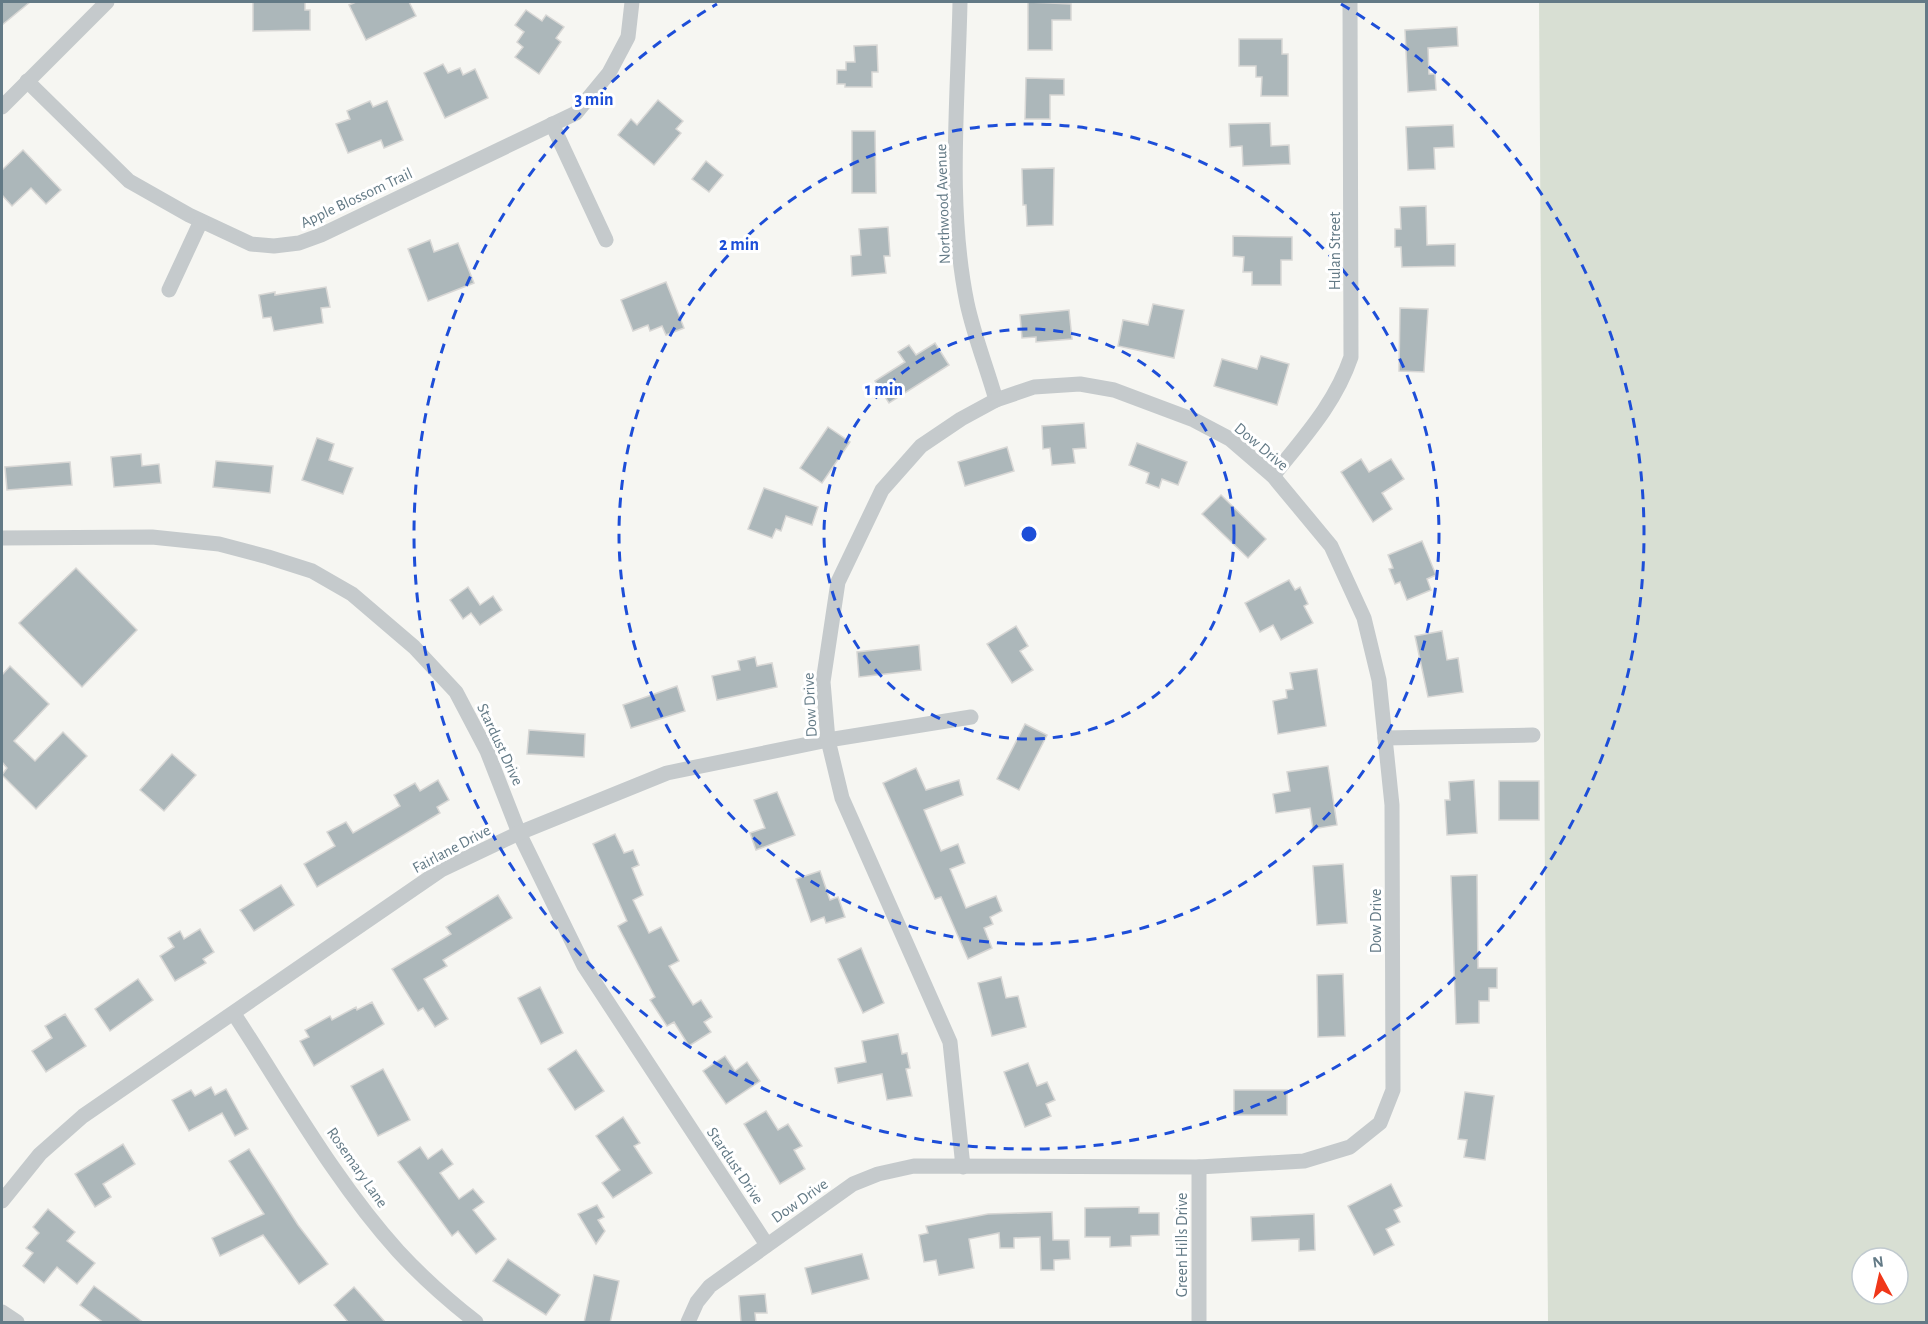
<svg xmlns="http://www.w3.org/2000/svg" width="1928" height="1324" font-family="'Alegreya Sans',sans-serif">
  <rect width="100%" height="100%" fill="#f6f6f2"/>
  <path fill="#d8dfd3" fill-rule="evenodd" d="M1539,2H1926V1322H1548ZM1862,1258H1898V1294H1862Z"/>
  <g fill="#acb7ba" stroke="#d8d7d5" stroke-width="1.5">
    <path d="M2,2H30L2,25Z"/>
    <path d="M253,2H305V10H310V30L253,31Z"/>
    <path d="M356,2H409L416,16L366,40L349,5Z"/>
    <path d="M1028,2L1071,4V20H1052V50H1028Z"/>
    <path d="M526,10L542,21L546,15L564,27L556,38L561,42L539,74L515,57L523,47L517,42L524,32L515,25Z"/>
    <path d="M1457,27L1458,46L1428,48L1429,74H1435L1436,90L1408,92L1405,30Z"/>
    <path d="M1239,39H1282V54H1288V96H1261L1262,77H1256V66H1239Z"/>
    <path d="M877,45L878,72H872V87H845V84H837V70H846V62H855L854,46Z"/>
    <path d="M443,64L448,73L460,68L463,75L475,69L488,98L445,118L424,73Z"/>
    <path d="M1026,78L1064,79V95H1050V119H1025Z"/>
    <path d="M658,100L683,121L676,129L681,133L654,165L618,135L631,119L637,125Z"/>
    <path d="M370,101L373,107L387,101L403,140L384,148L381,140L348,153L336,124L350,119L347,111Z"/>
    <path d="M1270,123L1271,146L1289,145L1290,164L1243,166L1242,146L1230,147L1229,124Z"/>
    <path d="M1453,125L1454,147L1434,148L1435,169L1408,170L1406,127Z"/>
    <path d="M852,131H875L876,193H852Z"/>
    <path d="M23,150L61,190L46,204L31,188L12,206L2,195V170Z"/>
    <path d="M706,161L723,175L709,192L692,179Z"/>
    <path d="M1054,168L1053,225L1027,226L1026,205H1023L1022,169Z"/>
    <path d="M1426,206L1427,245L1455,244V266L1402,267L1401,247H1395V229H1401L1400,207Z"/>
    <path d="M888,227L890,256H884L886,273L852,276L851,256L861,255L859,229Z"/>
    <path d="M1233,236L1292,237V260H1281V285H1252V272H1243L1244,257L1233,256Z"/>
    <path d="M430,240L434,252L458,243L474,283L428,301L408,249Z"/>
    <path d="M666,282L684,328L666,335L662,326L650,331L648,325L633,331L621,300Z"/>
    <path d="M326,287L330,307L321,308L323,323L274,331L271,317L263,318L259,295L275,292V295Z"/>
    <path d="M1153,304L1184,310L1174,358L1118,346L1123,320L1148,325Z"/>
    <path d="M1400,308L1428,309L1424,372L1399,371Z"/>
    <path d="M1069,310L1072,339L1036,342V337L1022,338L1020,315Z"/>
    <path d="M935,343L949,365L889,403L875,381L905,362L898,352L909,345L916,355Z"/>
    <path d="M1261,356L1289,364L1277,405L1214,386L1222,359L1257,369Z"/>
    <path d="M1084,423L1086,448L1073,449L1075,463L1052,465L1050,448L1043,449L1042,426Z"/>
    <path d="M828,427L850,442L822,483L800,468Z"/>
    <path d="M317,438L334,444L329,460L353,468L343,494L302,480Z"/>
    <path d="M1137,443L1187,462L1178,485L1162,479L1159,488L1146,483L1149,473L1129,465Z"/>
    <path d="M1007,447L1014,471L965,486L958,462Z"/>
    <path d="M141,454L142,466L159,464L161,483L114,487L111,457Z"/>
    <path d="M1361,459L1369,472L1391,459L1404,479L1382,493L1392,509L1373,522L1341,472Z"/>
    <path d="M216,461L273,466L270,493L213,487Z"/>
    <path d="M70,462L72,485L7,490L5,467Z"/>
    <path d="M764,488L818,507L812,525L786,516L781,531L776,529L772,538L748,529Z"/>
    <path d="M1221,495L1266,539L1248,558L1202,514Z"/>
    <path d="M1422,541L1436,575L1427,579L1431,590L1407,600L1400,582L1395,584L1389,569L1393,568L1388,555Z"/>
    <path d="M76,568L137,630L82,687L19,623Z"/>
    <path d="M1289,580L1295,590L1300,587L1308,604L1304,606L1313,623L1281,640L1273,625L1260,632L1245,603Z"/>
    <path d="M468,587L480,605L493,596L502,610L480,625L471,613L463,619L450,600Z"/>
    <path d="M1016,626L1028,646L1020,651L1033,670L1012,683L987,644Z"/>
    <path d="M1442,631L1447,660L1458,658L1463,692L1428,697L1415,636Z"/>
    <path d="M919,645L921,670L859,677L857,652Z"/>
    <path d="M755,657L757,666L772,663L777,687L717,700L712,676L740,670L738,661Z"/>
    <path d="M10,666L49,704L14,741L35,761L63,732L87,756L36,809L2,775L7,768L2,762V675Z"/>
    <path d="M1317,669L1326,726L1278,734L1273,701L1287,698L1286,690L1293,689L1290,673Z"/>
    <path d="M677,686L685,711L631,728L623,705Z"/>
    <path d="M1025,724L1047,735L1019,790L997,779Z"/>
    <path d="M529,730L585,734L584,757L527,754Z"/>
    <path d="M172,754L196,775L164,811L140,790Z"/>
    <path d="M1328,766L1337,825L1313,829L1310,808L1276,813L1273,794L1290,791L1287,772Z"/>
    <path d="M916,768L926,790L959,780L963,795L924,810L941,851L958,844L965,863L950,869L966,908L996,896L1002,911L990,917L993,924L984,928L992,948L968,959L941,897L935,899L883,783Z"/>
    <path d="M438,780L449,800L437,807L440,813L317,887L304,864L335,846L327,832L346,822L353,833L400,806L394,795L415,783L420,791Z"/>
    <path d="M1474,780L1477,833L1447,835L1445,800H1450L1449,782Z"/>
    <rect x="1499" y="781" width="40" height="39"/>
    <path d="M777,792L795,835L756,850L750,833L765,828L754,800Z"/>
    <path d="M615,834L624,853L633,850L639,865L632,868L643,895L633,900L649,933L661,927L679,961L669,966L693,1005L701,1000L712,1017L704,1022L711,1032L689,1046L674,1022L667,1026L650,1000L655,997L618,926L627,921L593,844Z"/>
    <path d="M1343,864L1347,923L1317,925L1313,866Z"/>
    <path d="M820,871L830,900L838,897L845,917L826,923L824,917L811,922L796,879Z"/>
    <path d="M1477,875L1478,968H1497V988H1489V1001H1479V1023L1456,1024L1451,876Z"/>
    <path d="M281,885L294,905L254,931L240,910Z"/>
    <path d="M498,895L512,918L443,960L447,966L424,979L448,1019L435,1027L423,1008L418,1011L392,969L451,934L446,927Z"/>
    <path d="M200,929L214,952L203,959L206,963L175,981L160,956L174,947L168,938L180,931L184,939Z"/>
    <path d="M861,948L884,1003L863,1013L838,959Z"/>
    <path d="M1343,974L1345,1036L1318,1037L1317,975Z"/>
    <path d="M1001,977L1006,998L1018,996L1026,1027L992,1036L978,983Z"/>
    <path d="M138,979L153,1000L110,1031L95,1009Z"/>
    <path d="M540,987L563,1033L541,1044L518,998Z"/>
    <path d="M372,1002L384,1024L314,1066L300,1041L309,1037L305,1030L330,1016L332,1020L356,1007L357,1010Z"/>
    <path d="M65,1014L86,1046L46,1072L32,1051L52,1038L45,1026Z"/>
    <path d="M898,1034L902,1054L907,1053L910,1068L906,1069L912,1096L887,1100L882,1074L838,1083L835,1068L866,1062L862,1041Z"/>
    <path d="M576,1050L604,1091L575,1110L548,1069Z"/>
    <path d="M725,1056L735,1071L747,1062L760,1081L726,1104L703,1071Z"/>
    <path d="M1028,1063L1037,1086L1047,1082L1055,1100L1046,1104L1051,1116L1025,1127L1004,1072Z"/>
    <path d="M383,1069L410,1120L378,1136L351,1086Z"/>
    <path d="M211,1087L215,1095L226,1089L248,1129L235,1136L222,1113L189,1131L172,1100L191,1090L195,1096Z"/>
    <rect x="1234" y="1090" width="53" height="25"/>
    <path d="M1465,1092L1494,1096L1485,1160L1464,1157L1467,1140L1458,1139Z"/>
    <path d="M766,1111L778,1130L788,1124L802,1146L794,1150L805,1169L780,1184L744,1124Z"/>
    <path d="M623,1117L640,1143L634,1146L652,1173L613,1198L602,1183L620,1170L596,1136Z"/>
    <path d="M123,1144L135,1164L103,1184L111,1197L95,1207L75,1174Z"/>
    <path d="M420,1147L428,1159L442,1149L453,1164L440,1173L459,1199L473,1189L484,1202L473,1210L496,1239L476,1254L458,1231L452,1236L398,1162Z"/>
    <path d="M249,1149L298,1225L328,1264L299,1284L263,1235L220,1256L212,1238L264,1214L229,1161Z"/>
    <path d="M1391,1184L1402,1206L1394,1210L1400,1222L1386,1229L1394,1245L1374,1255L1348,1206Z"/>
    <path d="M597,1205L604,1217L598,1220L605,1231L596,1244L578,1214Z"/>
    <path d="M1139,1207V1213H1159V1235L1131,1236V1246L1110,1247V1237H1085V1208Z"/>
    <path d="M48,1209L75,1232L67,1241L95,1263L77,1284L57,1267L44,1283L23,1266L33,1253L26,1248L39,1233L33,1227Z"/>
    <path d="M1052,1212L1053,1240H1069L1070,1259L1054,1260V1270H1041L1040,1237L1014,1238V1248H1000L999,1233L969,1239L974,1268L939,1275L936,1260L924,1262L919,1235L928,1233L926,1226L988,1214Z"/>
    <path d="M1314,1214L1315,1250L1299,1251V1239L1252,1241L1251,1217Z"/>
    <path d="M862,1254L869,1279L812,1294L805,1268Z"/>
    <path d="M508,1259L560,1295L546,1315L493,1281Z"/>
    <path d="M594,1275L619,1281L610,1323H584Z"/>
    <path d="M94,1286L144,1323H104L80,1305Z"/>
    <path d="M354,1287L386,1323H349L334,1305Z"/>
    <path d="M765,1294L767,1313H755L756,1323H741L739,1296Z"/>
  </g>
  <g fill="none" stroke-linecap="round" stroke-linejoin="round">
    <g stroke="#c5cacc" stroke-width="15">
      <path d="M960,2C958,101 947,205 967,303C974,336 987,368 996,400"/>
      <path d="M27,81L129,181L189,215L251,244L274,246L299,243L321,235L576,113L609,73L628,37L632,2"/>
      <path d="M2,107L107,2"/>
      <path d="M552,124L606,240"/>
      <path d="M169,290L201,221"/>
      <path d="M1273,476C1304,437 1335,404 1351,357L1350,2"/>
      <path d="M2,538L152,537L219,544L268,557L312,571L352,594L414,647L456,692L487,751L519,833L584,966L767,1245"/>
      <path d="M1385,738L1533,735"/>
      <path d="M234,1014C286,1093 334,1180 398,1251C422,1277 449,1301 476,1322"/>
      <path d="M1199,1167V1322"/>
      <path d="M2,1201L40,1154L83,1116L441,870L519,833L667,773L828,740L971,717"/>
      <path d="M2,1312L17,1322"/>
      <path d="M688,1322L697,1302L710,1286L853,1184L878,1174L914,1166L1199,1167L1304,1161L1350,1147L1380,1123L1393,1090L1392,805L1379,680L1364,618L1331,546L1273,476L1230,439L1194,420L1114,390L1080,384L1034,387L996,400L961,419L921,446L882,490L838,582L823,682L828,740L842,798L950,1042L963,1167"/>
    </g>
  </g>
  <g fill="none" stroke="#1d4ed8" stroke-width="3" stroke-dasharray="10 8">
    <circle cx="1029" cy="534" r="205"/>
    <circle cx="1029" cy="534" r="410"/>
    <path d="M1341 4A615 615 0 1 1 717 4"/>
  </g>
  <g text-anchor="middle" stroke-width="6" stroke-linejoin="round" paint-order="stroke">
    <g font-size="16" fill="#637a86" stroke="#fff">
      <text transform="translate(356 197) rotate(-25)" y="6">Apple Blossom Trail</text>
      <text transform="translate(942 204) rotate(-92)" y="6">Northwood Avenue</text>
      <text transform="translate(1334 251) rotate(-90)" y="6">Hulan Street</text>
      <text transform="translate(1262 446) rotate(40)" y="6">Dow Drive</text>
      <text transform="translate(809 705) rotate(-93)" y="6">Dow Drive</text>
      <text transform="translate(501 744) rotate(65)" y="6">Stardust Drive</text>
      <text transform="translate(451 848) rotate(-28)" y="6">Fairlane Drive</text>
      <text transform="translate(1375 921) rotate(-90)" y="6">Dow Drive</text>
      <text transform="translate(736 1165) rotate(56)" y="6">Stardust Drive</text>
      <text transform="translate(358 1167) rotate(55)" y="6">Rosemary Lane</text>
      <text transform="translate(799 1200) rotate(-35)" y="6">Dow Drive</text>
      <text transform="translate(1181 1245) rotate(-90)" y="6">Green Hills Drive</text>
    </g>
  </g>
  <circle cx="1029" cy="534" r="9" fill="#1d4ed8" stroke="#fff" stroke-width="3"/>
  <g font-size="18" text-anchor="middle" font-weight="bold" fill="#1d4ed8" stroke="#fff" stroke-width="6" stroke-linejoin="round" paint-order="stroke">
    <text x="594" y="105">3 min</text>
    <text x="739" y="250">2 min</text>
    <text x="884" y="395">1 min</text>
  </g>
  <rect width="1928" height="1324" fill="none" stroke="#637a86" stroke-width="6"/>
  <g transform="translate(1880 1276) rotate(352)"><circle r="28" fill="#ffffff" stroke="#c1cacf" stroke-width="1.5"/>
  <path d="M0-4.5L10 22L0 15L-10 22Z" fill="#f03719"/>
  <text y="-9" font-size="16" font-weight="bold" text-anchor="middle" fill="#637a86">N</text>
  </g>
</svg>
